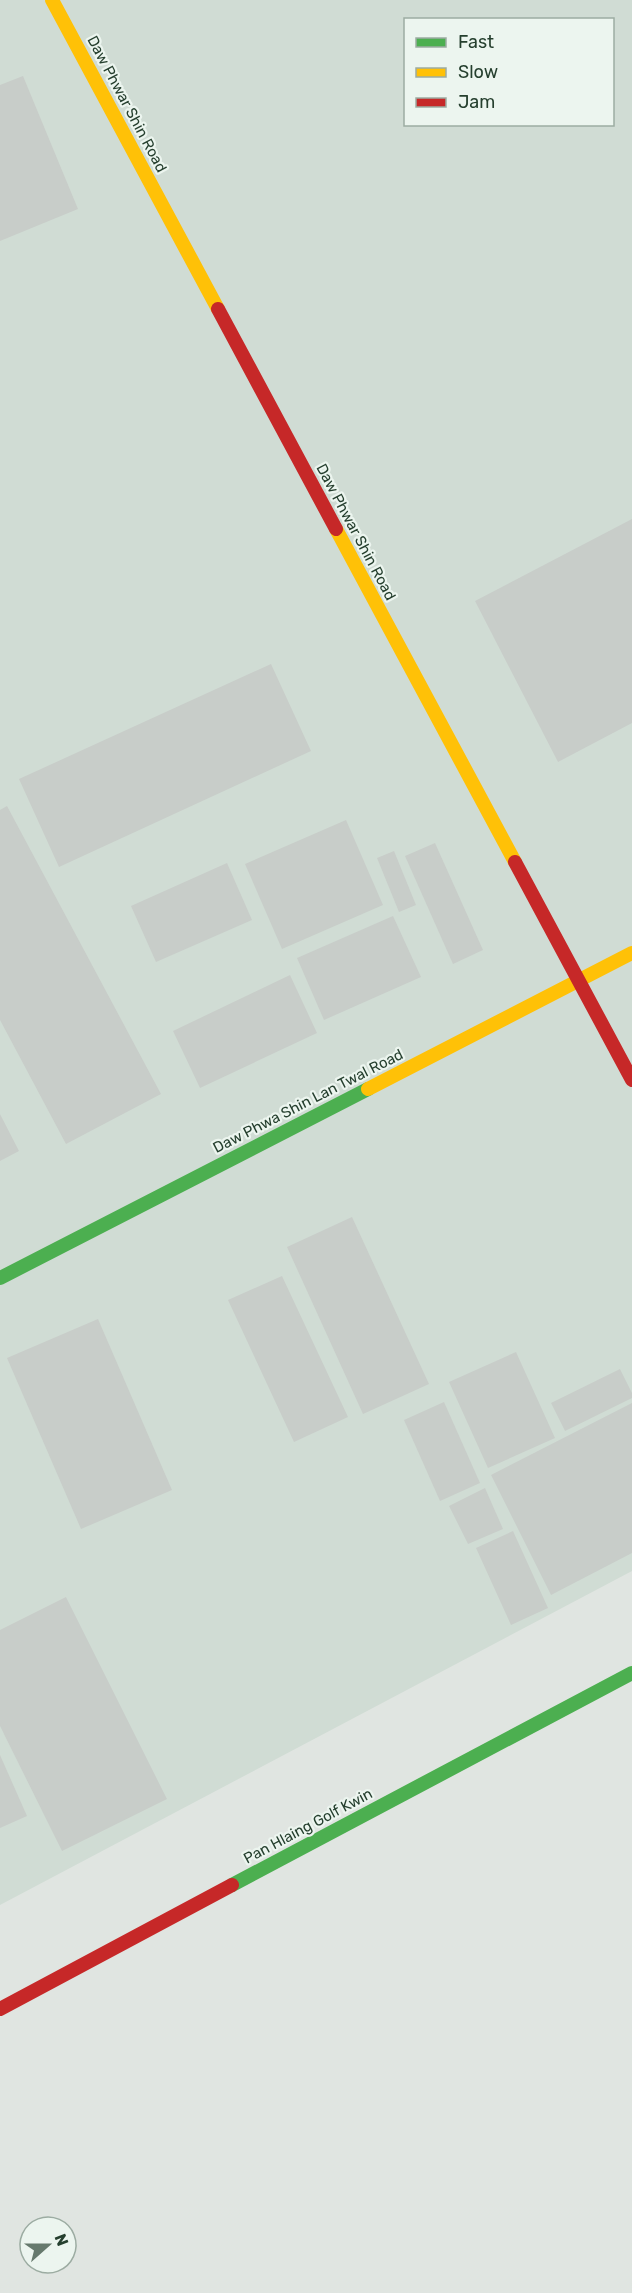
<svg xmlns="http://www.w3.org/2000/svg" width="632" height="2293" font-family="Rubik,sans-serif">
  <rect width="100%" height="100%" fill="#e0e5e1"/>
  <path fill="#d0dcd4" fill-rule="evenodd" d="M0,0H632V1571L0,1905ZM406,20H612V124H406Z"/>
  <g fill="#c8cdc9">
    <path d="M23,76L78,209L0,241V85Z"/>
    <path d="M632,519V723L558,762L475,601Z"/>
    <path d="M271,664L311,751L59,867L19,779Z"/>
    <path d="M7,806L161,1094L66,1144L0,1020V810Z"/>
    <path d="M346,820L383,905L282,949L245,864Z"/>
    <path d="M435,843L483,950L453,964L405,856Z"/>
    <path d="M394,851L416,905L399,912L377,858Z"/>
    <path d="M227,863L252,920L156,962L131,906Z"/>
    <path d="M393,916L421,977L324,1020L297,958Z"/>
    <path d="M290,975L317,1033L200,1088L173,1031Z"/>
    <path d="M0,1114L19,1151L0,1161Z"/>
    <path d="M352,1217L429,1384L363,1414L287,1247Z"/>
    <path d="M282,1276L348,1417L294,1442L228,1300Z"/>
    <path d="M98,1319L172,1490L81,1529L7,1358Z"/>
    <path d="M516,1352L555,1438L488,1468L449,1382Z"/>
    <path d="M620,1369L632,1393V1398L565,1431L551,1403Z"/>
    <path d="M444,1402L480,1483L440,1501L404,1420Z"/>
    <path d="M632,1403V1553L551,1595L491,1475Z"/>
    <path d="M485,1488L503,1529L468,1544L449,1506Z"/>
    <path d="M513,1531L548,1608L511,1625L476,1548Z"/>
    <path d="M66,1597L167,1799L62,1851L0,1726V1630Z"/>
    <path d="M0,1755L27,1816L0,1828Z"/>
  </g>
  <g fill="none" stroke-linecap="round" stroke-linejoin="round">
    <g stroke="#4caf50" stroke-width="14">
      <path d="M0,1278L368,1089"/>
      <path d="M232,1885L632,1673"/>
    </g>
    <g stroke="#ffc107" stroke-width="14">
      <path d="M52,0L218,309"/>
      <path d="M336,529L515,862"/>
      <path d="M368,1089L632,953"/>
    </g>
    <g stroke="#c62828" stroke-width="14">
      <path d="M218,309L336,529"/>
      <path d="M515,862L632,1080"/>
      <path d="M0,2009L232,1885"/>
    </g>
  </g>
  <g text-anchor="middle" stroke-width="4.5" stroke-linejoin="round" paint-order="stroke">
    <g font-size="15" fill="#253f2e" stroke="#ecf5ef">
      <text transform="translate(127 104) rotate(62)" y="5">Daw Phwar Shin Road</text>
      <text transform="translate(356 532) rotate(62)" y="5">Daw Phwar Shin Road</text>
      <text transform="translate(308 1101) rotate(-27)" y="5">Daw Phwa Shin Lan Twal Road</text>
      <text transform="translate(308 1826) rotate(-28)" y="5">Pan Hlaing Golf Kwin</text>
    </g>
  </g>
  <rect x="404" y="18" width="210" height="108" fill="#ecf5ef" stroke="#9caca2" stroke-width="1.5"/>
  <rect x="416" y="38" width="30" height="9" fill="#4caf50" stroke="#9caca2" stroke-width="1.5"/>
  <text x="458" y="48" font-size="18" fill="#253f2e">Fast</text>
  <rect x="416" y="68" width="30" height="9" fill="#ffc107" stroke="#9caca2" stroke-width="1.5"/>
  <text x="458" y="78" font-size="18" fill="#253f2e">Slow</text>
  <rect x="416" y="98" width="30" height="9" fill="#c62828" stroke="#9caca2" stroke-width="1.5"/>
  <text x="458" y="108" font-size="18" fill="#253f2e">Jam</text>
  <g transform="translate(48 2245) rotate(69)"><circle r="28" fill="#ecf5ef" stroke="#9caca2" stroke-width="1.5"/>
  <path d="M0-4.5L10 22L0 15L-10 22Z" fill="#66796d"/>
  <text y="-9" font-size="16" font-weight="bold" text-anchor="middle" fill="#253f2e">N</text>
  </g>
</svg>
